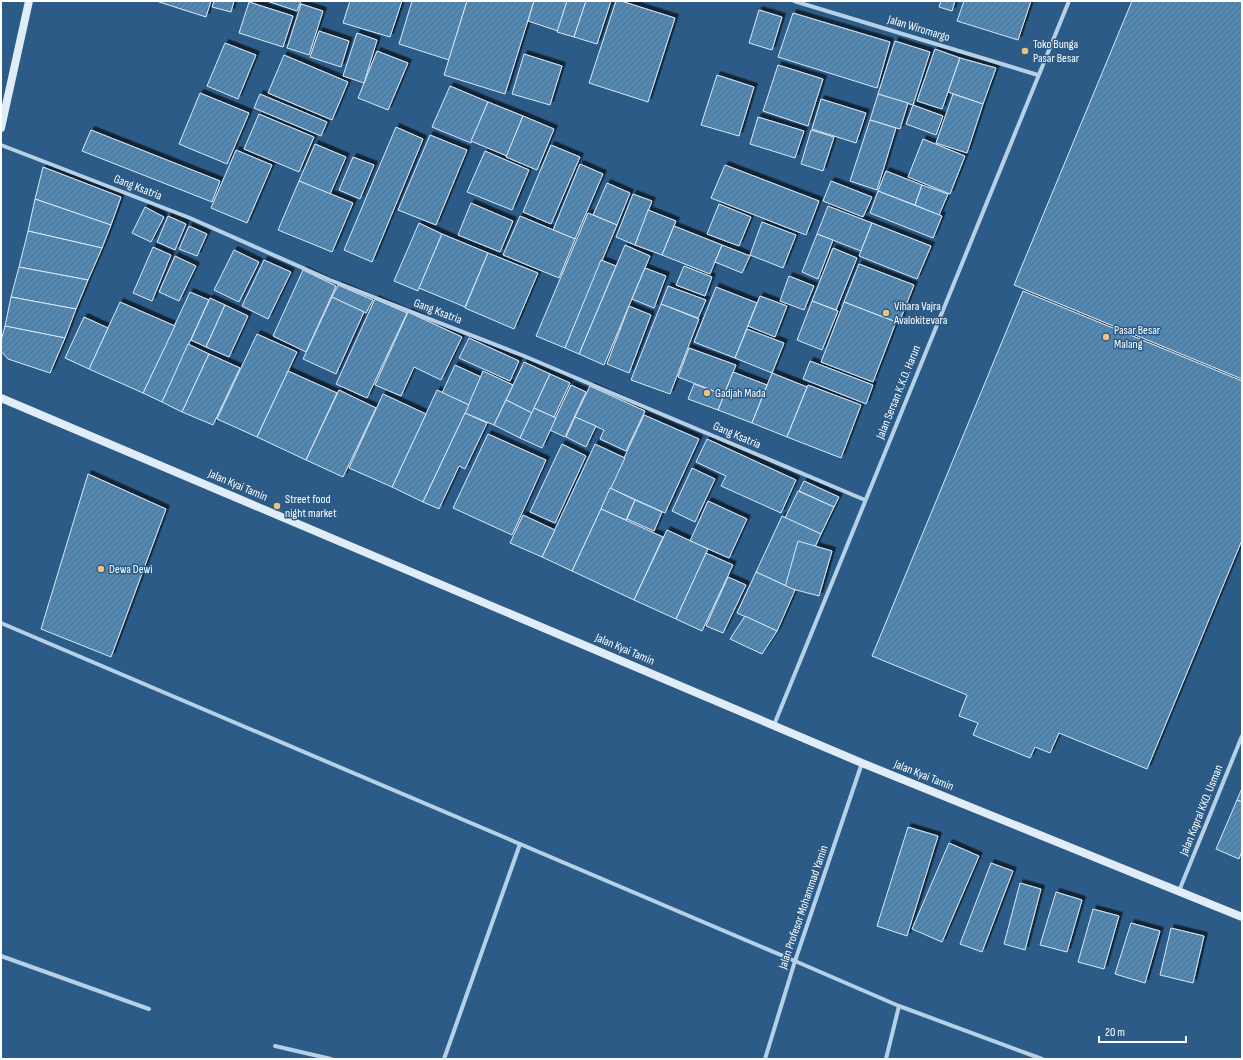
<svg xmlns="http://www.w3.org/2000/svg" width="1243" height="1060" font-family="'Sofia Sans Condensed',sans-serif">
  <defs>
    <pattern id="building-hatch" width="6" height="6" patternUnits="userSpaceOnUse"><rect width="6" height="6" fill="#5787af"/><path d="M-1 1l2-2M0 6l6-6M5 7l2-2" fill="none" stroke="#536f87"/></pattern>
    <filter id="shadow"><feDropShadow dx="3.5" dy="-3.5" stdDeviation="0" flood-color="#0009"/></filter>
  </defs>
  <rect width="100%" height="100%" fill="#2b5b86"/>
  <g fill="url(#building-hatch)" stroke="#dae9f6" filter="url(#shadow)">
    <path d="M156,1H211L206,17Z"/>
    <path d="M214,1H234L231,12L212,7Z"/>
    <path d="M267,1H301L297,11Z"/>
    <path d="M350,1H402L390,37L343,23Z"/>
    <path d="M412,1H467L449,60L399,44Z"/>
    <path d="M467,1H534L505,94L444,75Z"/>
    <path d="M534,1H567L558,31L528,21Z"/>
    <path d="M567,1H586L574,37L557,32Z"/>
    <path d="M586,1H611L597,44L574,37Z"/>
    <path d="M616,1H621L675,18L648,102L589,83Z"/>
    <path d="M941,1H955L952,11L939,7Z"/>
    <path d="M964,1H1031L1018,40L957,21Z"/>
    <path d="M1132,1H1242V379L1014,285Z"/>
    <path d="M249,2L293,16L283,47L239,33Z"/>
    <path d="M301,4L323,11L309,55L287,48Z"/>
    <path d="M759,10L782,17L772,50L749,43Z"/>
    <path d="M793,13L890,42L877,88L778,57Z"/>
    <path d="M319,31L349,41L341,67L310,57Z"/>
    <path d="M357,33L377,40L364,83L343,76Z"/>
    <path d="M895,41L930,52L913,105L878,94Z"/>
    <path d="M225,43L256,55L238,99L207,86Z"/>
    <path d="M935,49L960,58L942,109L917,101Z"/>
    <path d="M377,51L408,63L388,110L358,98Z"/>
    <path d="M524,54L562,66L550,105L512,94Z"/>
    <path d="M284,55L348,82L332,120L268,93Z"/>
    <path d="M960,58L996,68L983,104L948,92Z"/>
    <path d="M778,65L823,79L808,126L763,111Z"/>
    <path d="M717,75L754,87L739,136L701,125Z"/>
    <path d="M450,86L488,102L471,143L432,127Z"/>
    <path d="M200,93L249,113L227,164L179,144Z"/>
    <path d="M260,94L327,122L321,136L254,108Z"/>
    <path d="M878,94L908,103L900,129L870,120Z"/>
    <path d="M953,94L983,104L967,153L936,143Z"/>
    <path d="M821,99L866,113L856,143L812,129Z"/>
    <path d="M488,102L523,116L507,156L471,141Z"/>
    <path d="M913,105L943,116L936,135L906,124Z"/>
    <path d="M259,114L314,137L299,172L244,149Z"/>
    <path d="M523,116L554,129L537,170L506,157Z"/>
    <path d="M758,117L804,131L795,158L750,144Z"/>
    <path d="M870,120L896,128L877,190L850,181Z"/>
    <path d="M396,127L423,139L372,262L344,250Z"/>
    <path d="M91,130L220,181L212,202L82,151Z"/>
    <path d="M811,130L834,137L823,171L801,164Z"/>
    <path d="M430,135L467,150L436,225L398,210Z"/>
    <path d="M923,139L965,156L950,194L908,177Z"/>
    <path d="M315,144L346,157L330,194L299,181Z"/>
    <path d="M551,145L580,157L551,224L523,212Z"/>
    <path d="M236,150L272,165L247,223L211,208Z"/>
    <path d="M485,151L529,170L512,210L467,192Z"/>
    <path d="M353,157L374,165L360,199L339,190Z"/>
    <path d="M580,164L603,174L575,239L553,230Z"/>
    <path d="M725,165L819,201L806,235L711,198Z"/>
    <path d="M43,167L121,197L111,225L35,199Z"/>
    <path d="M886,171L922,185L915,205L878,191Z"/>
    <path d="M299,181L353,203L332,252L278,230Z"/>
    <path d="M831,181L872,197L863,217L823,201Z"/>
    <path d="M607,183L630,193L617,225L593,215Z"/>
    <path d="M922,185L948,194L939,215L915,205Z"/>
    <path d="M878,191L942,216L933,238L870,213Z"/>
    <path d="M633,194L652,201L635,245L616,237Z"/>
    <path d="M35,199L111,225L102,248L28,231Z"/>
    <path d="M471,203L513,221L500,252L458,235Z"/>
    <path d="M719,204L751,217L739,246L707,234Z"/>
    <path d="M828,206L872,223L861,251L817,234Z"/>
    <path d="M145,207L164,217L151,242L132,233Z"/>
    <path d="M648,210L676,221L662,255L635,245Z"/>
    <path d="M588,213L617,225L565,348L536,336Z"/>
    <path d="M168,216L186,224L175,250L157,242Z"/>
    <path d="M520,216L575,239L559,278L503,255Z"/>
    <path d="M762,222L796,235L783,268L750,255Z"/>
    <path d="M419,223L442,234L418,291L394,281Z"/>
    <path d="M872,223L931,246L917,279L859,256Z"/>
    <path d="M189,226L207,234L197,256L179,249Z"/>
    <path d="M674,226L722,245L710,274L662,255Z"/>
    <path d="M28,231L102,248L88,280L19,267Z"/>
    <path d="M442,234L488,253L465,307L419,288Z"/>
    <path d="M817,234L833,240L818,279L802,272Z"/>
    <path d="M625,245L650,256L604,365L579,354Z"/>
    <path d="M722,245L750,256L742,273L715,262Z"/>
    <path d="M153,247L171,255L152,301L133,293Z"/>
    <path d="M833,248L857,258L836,310L812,301Z"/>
    <path d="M234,250L259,262L239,302L214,290Z"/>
    <path d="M488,253L538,273L514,329L465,308Z"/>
    <path d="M175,256L196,266L179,301L159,292Z"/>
    <path d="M264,260L291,272L268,319L242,306Z"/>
    <path d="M601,260L616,266L579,354L565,348Z"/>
    <path d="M859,264L914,285L899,323L844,302Z"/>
    <path d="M684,266L712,277L705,296L676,285Z"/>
    <path d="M19,267L88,280L76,309L11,297Z"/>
    <path d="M645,268L666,276L654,308L632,299Z"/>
    <path d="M303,270L336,286L306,352L273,336Z"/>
    <path d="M789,276L814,286L804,310L780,301Z"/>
    <path d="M338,285L373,300L366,313L332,297Z"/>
    <path d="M668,286L706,300L698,318L661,304Z"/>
    <path d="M716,287L757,303L735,358L694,342Z"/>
    <path d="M1023,291L1242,381V540L1147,769L1059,733L1050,753L1035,747L1030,758L973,735L978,723L959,716L967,695L872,656Z"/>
    <path d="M190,292L209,300L162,402L143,393Z"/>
    <path d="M760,296L787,306L775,337L748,326Z"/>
    <path d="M11,297L76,309L65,338L5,326Z"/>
    <path d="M332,297L364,312L336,374L303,359Z"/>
    <path d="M210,298L225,305L206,347L191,340Z"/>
    <path d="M375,299L407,313L367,398L336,384Z"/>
    <path d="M812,301L838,311L822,350L797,340Z"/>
    <path d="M120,302L175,326L143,393L89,369Z"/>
    <path d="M844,302L896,322L873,382L821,362Z"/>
    <path d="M661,304L699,319L670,394L631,380Z"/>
    <path d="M225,305L248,316L229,357L206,347Z"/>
    <path d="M629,306L651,315L629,373L607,364Z"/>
    <path d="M408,312L462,337L441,380L414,367L401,396L375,385Z"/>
    <path d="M84,317L108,328L89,369L65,358Z"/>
    <path d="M5,326L65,338L50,373L8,359L1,351V341Z"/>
    <path d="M747,329L784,343L772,373L735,358Z"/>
    <path d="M257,334L297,352L257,437L217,419Z"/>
    <path d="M469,338L519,361L510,381L459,358Z"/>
    <path d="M188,344L209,354L182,412L162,402Z"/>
    <path d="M689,348L736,365L724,395L678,377Z"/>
    <path d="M209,354L240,368L213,425L182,412Z"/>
    <path d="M810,361L873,385L866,404L803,379Z"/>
    <path d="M524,362L550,374L532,413L506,400Z"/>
    <path d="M455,365L481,377L469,405L442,393Z"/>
    <path d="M288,371L337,393L306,460L257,437Z"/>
    <path d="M483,371L513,385L494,425L465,413Z"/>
    <path d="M733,372L767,385L752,423L718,410Z"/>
    <path d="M772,373L807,387L787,437L752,423Z"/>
    <path d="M550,374L570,383L554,417L534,408Z"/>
    <path d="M694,384L724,395L718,410L688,399Z"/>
    <path d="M571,385L586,392L565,437L550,430Z"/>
    <path d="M808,385L861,405L841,458L787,437Z"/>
    <path d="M590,386L645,411L626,451L600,439L604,430L575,417Z"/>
    <path d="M339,390L376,408L343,477L306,460Z"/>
    <path d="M437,390L469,405L423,502L392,487Z"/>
    <path d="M383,394L426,414L392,487L349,468Z"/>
    <path d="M506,400L532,413L520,438L494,425Z"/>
    <path d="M534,408L556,418L542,448L520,438Z"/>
    <path d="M465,413L487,423L465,469L459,466L439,509L423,502Z"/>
    <path d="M644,415L699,439L665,513L610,488Z"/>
    <path d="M575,417L596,426L586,447L566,437Z"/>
    <path d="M488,434L546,460L512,535L453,508Z"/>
    <path d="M707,439L796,480L781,513L721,486L726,476L696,462Z"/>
    <path d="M562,444L586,456L555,523L530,512Z"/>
    <path d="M595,444L625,458L572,571L542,557Z"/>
    <path d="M692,468L715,479L695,522L672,511Z"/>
    <path d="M88,474L166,509L111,657L41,629Z"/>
    <path d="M804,481L839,497L834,507L799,491Z"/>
    <path d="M610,488L635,500L626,520L601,509Z"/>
    <path d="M798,491L834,507L821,534L785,518Z"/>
    <path d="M635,500L662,512L654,531L627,519Z"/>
    <path d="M708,501L747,519L729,558L690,541Z"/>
    <path d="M601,509L663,537L634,600L572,571Z"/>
    <path d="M523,515L555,530L542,557L510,543Z"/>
    <path d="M782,516L821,534L795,590L756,572Z"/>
    <path d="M667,530L708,549L676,619L634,600Z"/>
    <path d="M798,541L832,551L819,596L785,587Z"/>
    <path d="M706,553L733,565L702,631L676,619Z"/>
    <path d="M756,572L795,590L777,631L737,613Z"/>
    <path d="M728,577L746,585L723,633L706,626Z"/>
    <path d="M745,616L777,631L762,654L730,639Z"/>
    <path d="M1242,788V802L1237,800Z"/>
    <path d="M1237,800L1242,802V851L1239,859L1216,849Z"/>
    <path d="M908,827L938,836L907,936L877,926Z"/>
    <path d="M949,843L979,856L942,942L912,929Z"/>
    <path d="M991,863L1013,871L982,952L960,944Z"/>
    <path d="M1020,883L1041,889L1025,950L1004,944Z"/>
    <path d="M1056,892L1082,900L1067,952L1040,945Z"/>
    <path d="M1093,909L1119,916L1104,969L1078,962Z"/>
    <path d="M1131,923L1160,931L1145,983L1115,974Z"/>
    <path d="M1171,928L1204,936L1193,983L1160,975Z"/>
  </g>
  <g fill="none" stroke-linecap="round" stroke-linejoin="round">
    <g stroke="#b6d1e7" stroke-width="4">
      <path d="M794,1L1038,75"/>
      <path d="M1,145L190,218L330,280L524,356L865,500"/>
      <path d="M1,623L795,961L899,1006L1042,1059"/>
      <path d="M774,725L1069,1"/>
      <path d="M1179,891L1242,736"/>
      <path d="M1,956L149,1009"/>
      <path d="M275,1046L331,1059"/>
      <path d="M444,1059L520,844"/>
      <path d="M765,1059L795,961L862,763"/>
      <path d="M886,1059L899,1006"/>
    </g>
    <g stroke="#e0ecf7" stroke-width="8">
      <path d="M1,128L29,1"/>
      <path d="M1,398L862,763L1242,917"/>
    </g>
  </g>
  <g fill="#edc27e" stroke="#2b5b86" stroke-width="1.5">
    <circle cx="1025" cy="51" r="4"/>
    <circle cx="886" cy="313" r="4"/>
    <circle cx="1106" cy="337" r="4"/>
    <circle cx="707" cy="393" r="4"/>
    <circle cx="277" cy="506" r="4"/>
    <circle cx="101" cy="569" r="4"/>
  </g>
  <g text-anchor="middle" stroke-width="3" stroke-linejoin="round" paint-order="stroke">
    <g font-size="12" fill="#fff" stroke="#2b5b86">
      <text transform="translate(919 28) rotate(17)" y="4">Jalan Wiromargo</text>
      <text transform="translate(138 187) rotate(21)" y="4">Gang Ksatria</text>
      <text transform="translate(438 311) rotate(21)" y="4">Gang Ksatria</text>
      <text transform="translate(898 392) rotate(-68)" y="4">Jalan Sersan K.K.O. Harun</text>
      <text transform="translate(737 435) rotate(23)" y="4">Gang Ksatria</text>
      <text transform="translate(238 485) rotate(23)" y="4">Jalan Kyai Tamin</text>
      <text transform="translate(625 649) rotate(23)" y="4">Jalan Kyai Tamin</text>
      <text transform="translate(924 775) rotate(22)" y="4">Jalan Kyai Tamin</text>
      <text transform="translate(1201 810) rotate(-68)" y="4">Jalan Kopral KKO. Usman</text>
      <text transform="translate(803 907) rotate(-71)" y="4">Jalan Profesor Mohammad Yamin</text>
    </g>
    <g font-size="12" fill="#fff" stroke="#2b5b86" text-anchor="start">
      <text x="1033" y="48">Toko Bunga<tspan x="1033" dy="14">Pasar Besar</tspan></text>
      <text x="894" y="310">Vihara Vajra<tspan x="894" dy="14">Avalokitevara</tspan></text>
      <text x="1114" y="334">Pasar Besar<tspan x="1114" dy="14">Malang</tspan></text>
      <text x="715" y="397">Gadjah Mada</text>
      <text x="285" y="503">Street food<tspan x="285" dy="14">night market</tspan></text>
      <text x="109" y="573">Dewa Dewi</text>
    </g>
  </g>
  <rect width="1243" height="1060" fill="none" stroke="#ffffff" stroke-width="4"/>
  <path d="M1099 1036v6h87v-6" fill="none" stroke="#ffffff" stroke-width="2"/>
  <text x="1105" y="1036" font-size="12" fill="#ffffff" stroke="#2b5b86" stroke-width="3" paint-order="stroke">20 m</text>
</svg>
